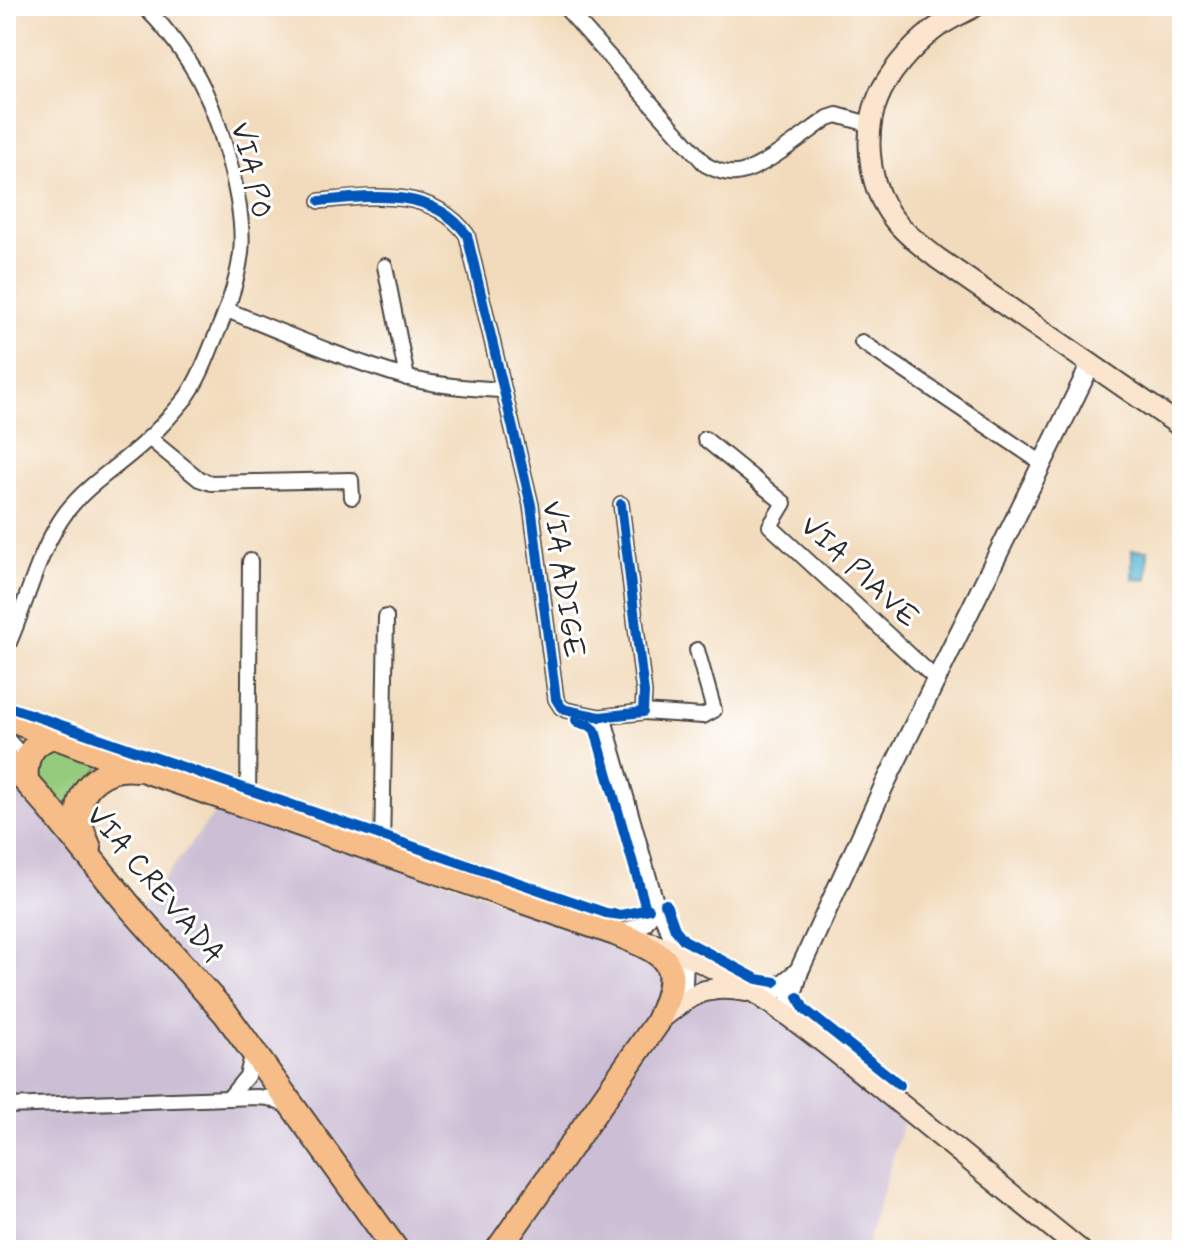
<svg xmlns="http://www.w3.org/2000/svg" width="1188" height="1256" font-family="Mynerve,sans-serif">
  <rect width="100%" height="100%" fill="#fff"/>
  <filter id="ink" filterUnits="userSpaceOnUse"><feTurbulence type="fractalNoise" baseFrequency=".0125" numOctaves="2"/><feDisplacementMap in="SourceGraphic" scale="16" xChannelSelector="R" yChannelSelector="G"/><feConvolveMatrix kernelMatrix="1 2 1 2 8 2 1 2 1" color-interpolation-filters="sRGB"/></filter>
  <filter id="wash" filterUnits="userSpaceOnUse"><feTurbulence type="fractalNoise" baseFrequency=".006" numOctaves="4" result="noise"/><feDisplacementMap in="SourceGraphic" scale="32" xChannelSelector="R" yChannelSelector="G"/><feGaussianBlur stdDeviation="1.8" result="paint"/><feColorMatrix in="noise" values="0 0 0 0 0 0 0 0 0 0 0 0 0 0 0 0 0 1.4 0 .05"/><feComposite in="paint" operator="in"/></filter>
  <g filter="url(#wash)">
    <rect width="100%" height="100%" fill="#f2dbbc"/>
    <path fill="#ccbed4" d="M6,770L135,916L224,801L644,952L741,994L815,1042L905,1116L866,1250H6Z"/>
    <path fill="#95cb7c" stroke="#607b54" stroke-width="2" d="M57,748L103,763L69,816L34,776V769L46,750Z"/>
    <path fill="#54b3d3" stroke="#406f7f" stroke-width="2" d="M1132,550H1148L1147,580L1132,579Z"/>
  </g>
  <g filter="url(#ink)">
    <g fill="none" stroke-linecap="round" stroke-linejoin="round">
      <g stroke="#494541" stroke-width="18">
        <g id="minor">
          <path d="M564,6L706,165C715,170 725,174 736,173C759,172 807,132 828,118L837,115L872,125"/>
          <path d="M320,201C372,196 432,187 467,235L531,505L556,699L561,707L566,710L600,717L643,712L644,693L621,504"/>
          <path d="M385,266L407,378"/>
          <path d="M227,310C286,334 344,359 405,377C436,386 470,388 502,390"/>
          <path d="M862,342L1042,463"/>
          <path d="M149,438L199,479L211,483L351,480L352,497"/>
          <path d="M705,439L784,503L770,526L937,680"/>
          <path d="M6,649C27,605 37,551 67,511C89,483 122,464 148,439C161,427 174,412 185,399C197,383 205,363 212,345C225,315 237,285 241,253C246,205 219,114 195,72C181,49 163,24 143,6"/>
          <path d="M643,712L703,716L714,710L697,650"/>
          <path d="M600,717L606,726L657,906L669,932L686,954L685,985L670,1006"/>
          <path d="M6,738L26,760"/>
          <path d="M248,805L250,561"/>
          <path d="M382,852L386,617"/>
          <path d="M616,933L645,924L657,906"/>
          <path d="M229,1098L247,1076L253,1052"/>
          <path d="M6,1106L256,1097L269,1098L288,1106"/>
        </g>
      </g>
      <g stroke="#494541" stroke-width="22">
        <g id="tertiary">
          <path d="M766,1002L773,992L799,971"/>
          <path d="M783,1014L791,998L799,971L883,788L1091,364"/>
        </g>
      </g>
      <g stroke="#494541" stroke-width="24">
        <g id="secondary">
          <path d="M975,6C961,14 944,21 932,31C911,48 888,73 878,98C864,130 868,177 885,206C897,228 918,243 937,258L1182,427"/>
          <path d="M642,940C730,963 807,1029 877,1085C945,1140 1012,1195 1080,1250"/>
          <path d="M657,1022C689,996 703,983 746,991"/>
        </g>
      </g>
      <g stroke="#494541" stroke-width="28">
        <g id="primary">
          <path d="M6,718L150,772L615,933C671,955 684,964 657,1023L498,1250"/>
          <path d="M6,759L48,806L131,908L226,1014L396,1250"/>
          <path d="M26,780C24,758 31,743 53,736"/>
          <path d="M89,848C85,838 80,828 79,817C77,785 107,765 136,769"/>
        </g>
      </g>
      <use href="#minor" stroke="#fff" stroke-width="14"/>
      <use href="#tertiary" stroke="#fff" stroke-width="18"/>
      <use href="#secondary" stroke="#fce5cf" stroke-width="20"/>
      <use href="#primary" stroke="#f7bd88" stroke-width="24"/>
      <g stroke="#fff" stroke-width="15">
        <g id="cycleway">
          <path d="M320,201C372,196 432,187 467,235L531,505L556,699L561,707L566,710L600,717L643,712L644,693L621,504"/>
          <path d="M6,706L606,913L621,915L649,909"/>
          <path d="M576,720L578,723L589,725L595,730L646,909"/>
          <path d="M664,904H666L675,929L684,940L757,979L775,982"/>
          <path d="M798,997L804,1009L900,1085"/>
        </g>
      </g>
      <use href="#cycleway" stroke="#0057b8" stroke-width="10"/>
    </g>
  </g>
  <g text-anchor="middle" stroke-width="6" stroke-linejoin="round" paint-order="stroke">
    <g font-size="30" fill="#2b2b2b" stroke="#fff">
      <text transform="translate(252 170) rotate(77)" y="10">VIA PO</text>
      <text transform="translate(860 571) rotate(43)" y="10">VIA PIAVE</text>
      <text transform="translate(564 579) rotate(82)" y="10">VIA ADIGE</text>
      <text transform="translate(156 884) rotate(50)" y="10">VIA CREVADA</text>
    </g>
  </g>
  <rect width="1188" height="1256" fill="none" stroke="#fff" stroke-width="32"/>
</svg>
